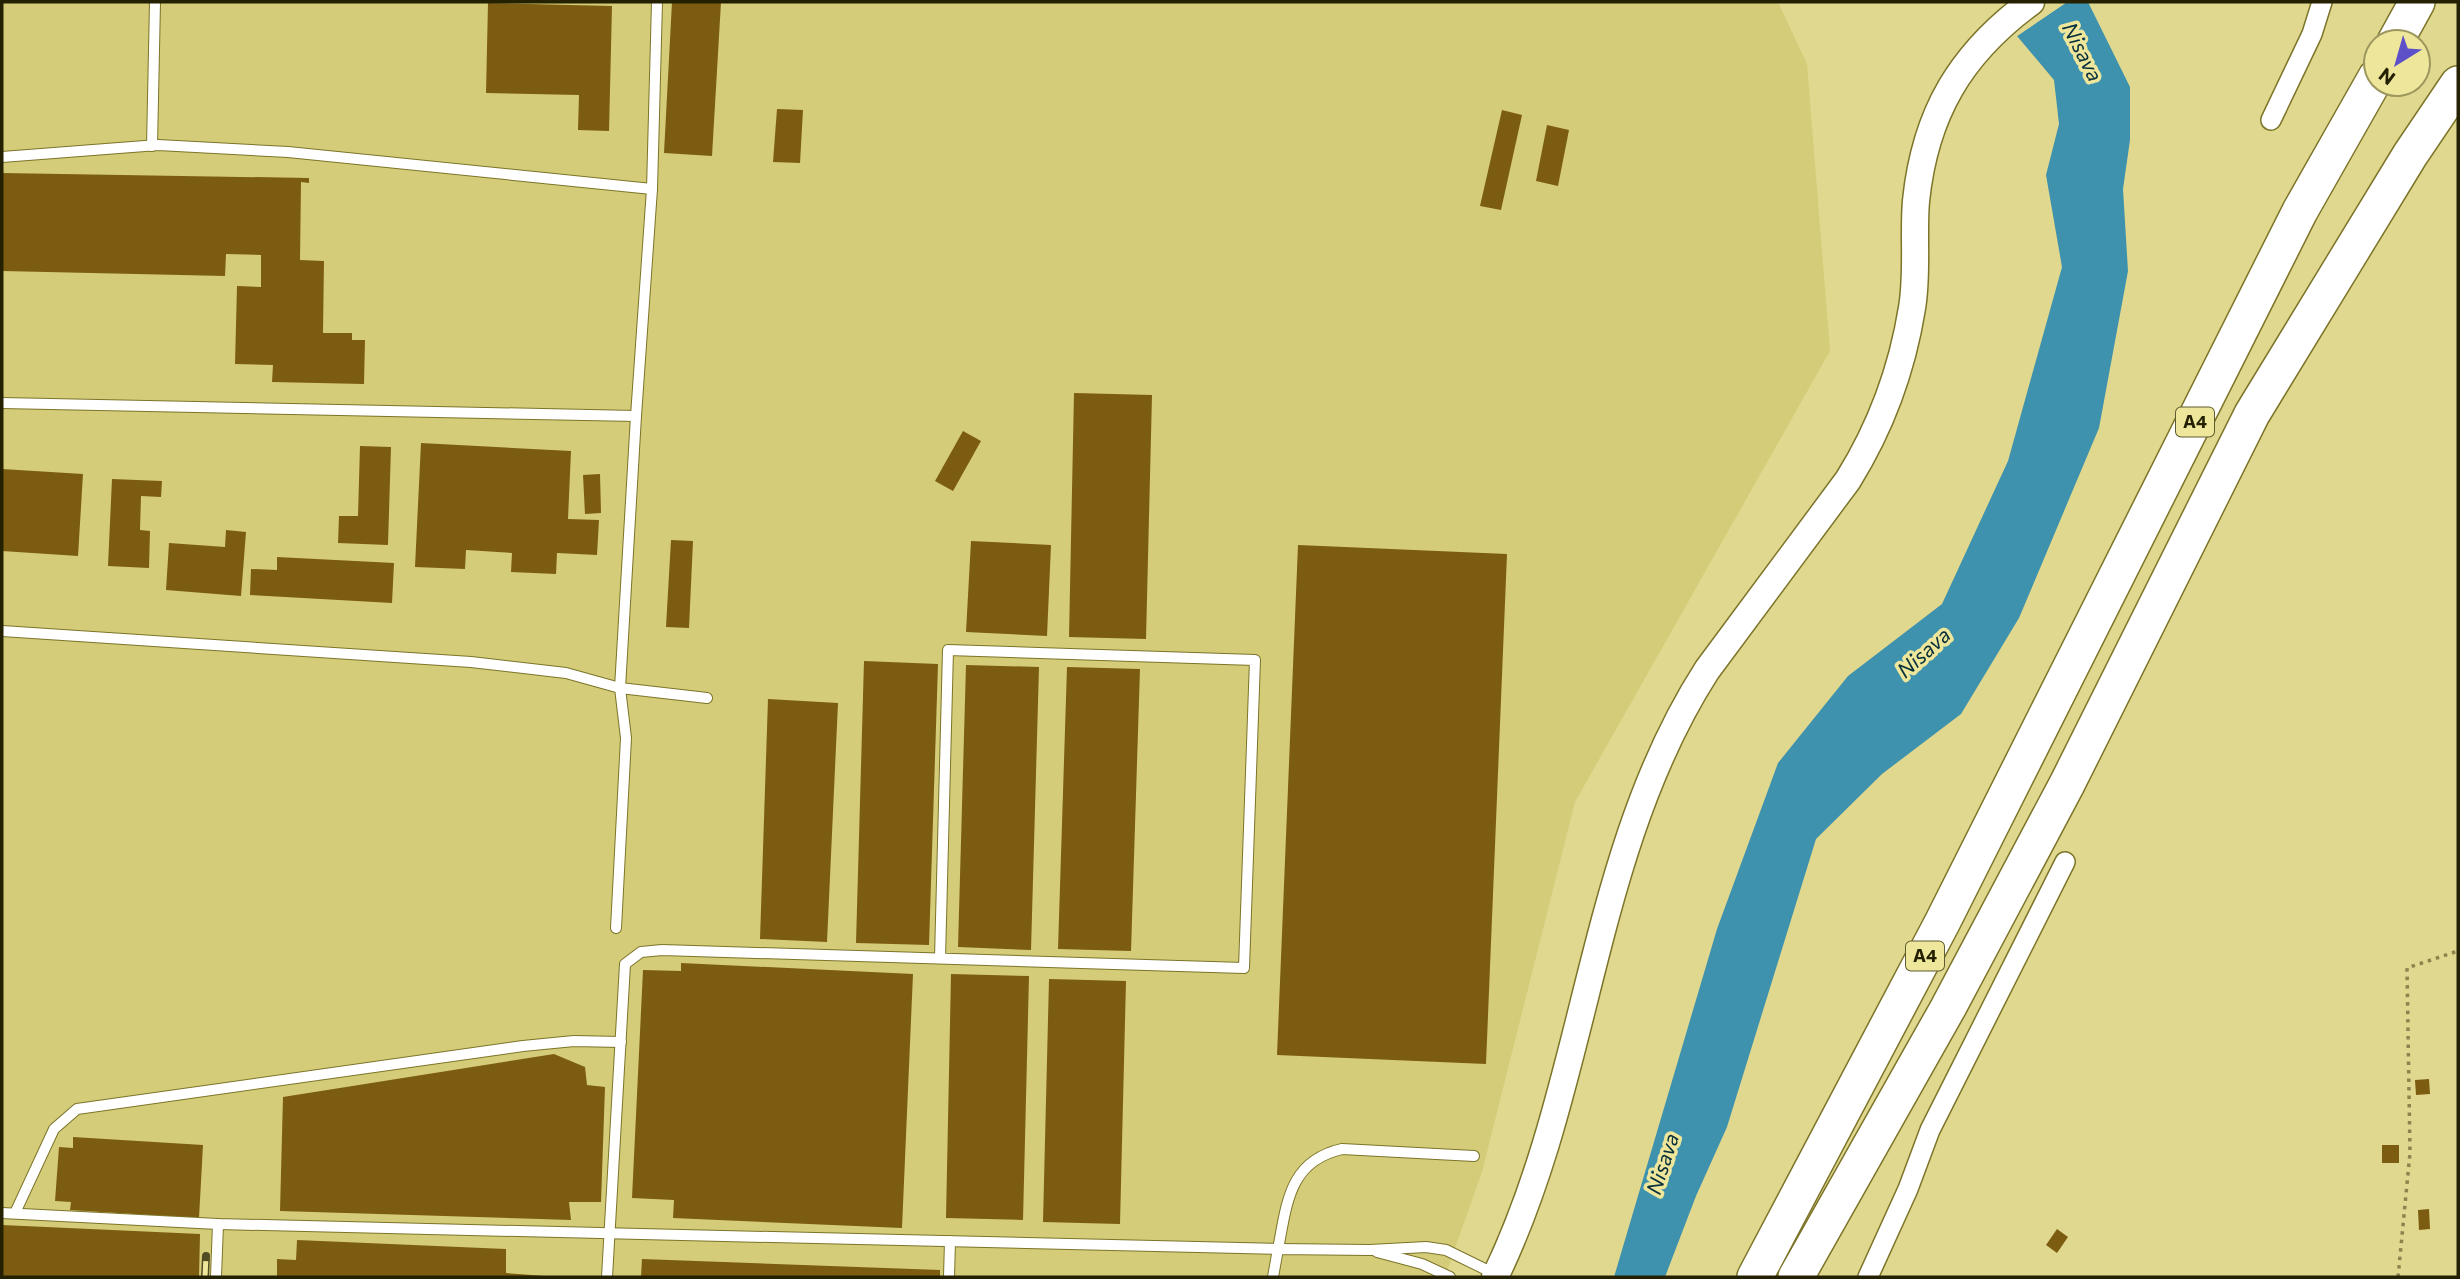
<svg xmlns="http://www.w3.org/2000/svg" width="2460" height="1279" font-family="Commissioner,sans-serif">
  <rect width="100%" height="100%" fill="#e0d88e"/>
  <path fill="#d4cc79" d="M2,2H1778L1807,64L1830,351L1575,802L1482,1172L1445,1277H2Z"/>
  <path fill="#3f92ad" d="M2067,2H2088L2130,87V140L2123,189L2128,271L2099,428L2019,618L1961,714L1882,774L1816,839L1727,1127L1696,1196L1665,1277H1614L1717,929L1778,763L1848,676L1942,604L2008,461L2062,267L2046,175L2059,124L2054,80L2017,36Z"/>
  <path fill="#e0d88e" d="M2060,2H2067L2014,38L2015,34Z"/>
  <g fill="#7c5c11">
    <path d="M672,2H721L712,156L664,153Z"/>
    <path d="M488,3L612,6L609,131L578,130L579,95L486,93Z"/>
    <path d="M777,109L803,110L800,163L773,162Z"/>
    <path d="M1502,110L1522,115L1501,210L1480,206Z"/>
    <path d="M1547,125L1569,130L1558,186L1536,181Z"/>
    <path d="M2,173L309,178V183L301,182L300,260L324,261L323,333H352V340H365L364,384L272,382L273,365L235,364L237,286L261,287V255L226,254L225,276L2,271Z"/>
    <path d="M1074,393L1152,395L1146,639L1069,637Z"/>
    <path d="M963,431L981,441L953,491L935,481Z"/>
    <path d="M421,443L571,451L568,519L599,520L597,555L557,553L556,574L511,572L512,553L466,550L465,569L415,567Z"/>
    <path d="M360,446L391,447L388,545L338,543L339,516H358Z"/>
    <path d="M2,469L83,474L78,556L2,551Z"/>
    <path d="M600,474L601,513L585,514L583,475Z"/>
    <path d="M112,479L162,481L161,497L141,496L140,530L150,531L149,568L108,566Z"/>
    <path d="M226,530L246,532L241,596L166,590L169,543L225,547Z"/>
    <path d="M671,540L693,541L689,628L666,627Z"/>
    <path d="M971,541L1051,545L1047,636L966,632Z"/>
    <path d="M1298,545L1507,554L1486,1064L1277,1055Z"/>
    <path d="M277,557L394,563L392,603L250,595L251,569L277,570Z"/>
    <path d="M864,661L938,664L929,945L856,943Z"/>
    <path d="M966,665L1039,667L1031,950L958,947Z"/>
    <path d="M1067,667L1140,669L1131,951L1058,949Z"/>
    <path d="M768,699L838,703L827,942L760,939Z"/>
    <path d="M681,963L913,974L902,1228L673,1218L674,1200L632,1198L643,970L681,971Z"/>
    <path d="M951,974L1029,976L1023,1220L946,1218Z"/>
    <path d="M1049,979L1126,981L1120,1224L1043,1222Z"/>
    <path d="M554,1054L585,1067L587,1085L605,1087L601,1202H569L571,1220L280,1211L283,1097Z"/>
    <path d="M2429,1079L2430,1094L2416,1095L2415,1080Z"/>
    <path d="M73,1137L203,1145L199,1218L70,1210L71,1202L55,1201L59,1147L73,1148Z"/>
    <rect x="2382" y="1145" width="17" height="18"/>
    <path d="M2429,1209L2430,1229L2419,1230L2418,1210Z"/>
    <path d="M2,1225L200,1234L199,1277H2Z"/>
    <path d="M2057,1229L2068,1237L2057,1253L2046,1245Z"/>
    <path d="M297,1240L506,1249V1273L558,1277H277V1259L296,1260Z"/>
    <path d="M642,1259L940,1270V1277H641Z"/>
  </g>
  <g fill="none" stroke-linecap="round" stroke-linejoin="round">
    <g stroke="#7c7429" stroke-width="12">
      <g id="lane">
        <path d="M152,146L155,2"/>
        <path d="M2,157L158,145L288,152L652,189"/>
        <path d="M2,403L636,416L620,688L626,738L616,928"/>
        <path d="M636,416L652,189L657,2"/>
        <path d="M2,631L471,662L566,673L620,688L707,698"/>
        <path d="M2,1213L218,1224L1278,1249C1287,1203 1289,1161 1342,1149L1474,1156"/>
        <path d="M15,1213L54,1129L77,1109L523,1046L574,1041L621,1042"/>
        <path d="M1377,1252L1422,1264L1450,1277"/>
        <path d="M216,1277L218,1224"/>
        <path d="M607,1277L625,964L641,952L662,950L1244,968L1255,660L948,650L940,958"/>
        <path d="M949,1277L950,1241"/>
        <path d="M1273,1277L1278,1249L1370,1250L1426,1247L1446,1250L1495,1274"/>
      </g>
    </g>
    <g stroke="#7c7429" stroke-width="22">
      <g id="street">
        <path d="M2271,120L2312,34L2322,2"/>
        <path d="M1868,1277L1908,1189L1930,1130L2065,862"/>
      </g>
    </g>
    <g stroke="#7c7429" stroke-width="29">
      <path id="secondary" d="M1495,1277C1589,1083 1589,853 1707,670L1848,480C1881,427 1902,370 1912,308C1918,273 1913,236 1916,201C1925,114 1960,54 2031,2"/>
    </g>
    <g stroke="#7c7429" stroke-width="38">
      <g id="highway">
        <path d="M2395,42L2417,2"/>
        <path d="M1755,1277L1942,923L2300,211L2376,77"/>
        <path d="M1796,1277L1948,1008L2067,784L2252,414L2410,155L2458,84"/>
      </g>
    </g>
    <path stroke="#8b844e" stroke-width="3.5" stroke-dasharray="3.5 5" stroke-linecap="butt" d="M2398,1277L2410,1153L2407,968L2458,951"/>
    <use href="#lane" stroke="#fff" stroke-width="10"/>
    <use href="#street" stroke="#fff" stroke-width="19"/>
    <use href="#secondary" stroke="#fff" stroke-width="26"/>
    <use href="#highway" stroke="#fff" stroke-width="35"/>
    <g stroke="#504b23" stroke-width="8">
      <path id="rail" d="M205,1277L206,1256"/>
    </g>
    <use href="#rail" stroke="#ede69b" stroke-width="5" stroke-dasharray="16" stroke-linecap="butt"/>
  </g>
  <g text-anchor="middle" stroke-width="7" stroke-linejoin="round" paint-order="stroke">
    <g fill="#ede69b" stroke="#605b30" stroke-width="2">
      <rect x="2176" y="407.5" width="38" height="29" rx="5"/>
      <rect x="1906" y="941.5" width="38" height="29" rx="5"/>
    </g>
    <g font-size="18" font-weight="bold" fill="#242002">
      <text x="2195" y="428">A4</text>
      <text x="1925" y="962">A4</text>
    </g>
    <g font-size="21" font-style="italic" fill="#072f3b" stroke="#ede69b">
      <text transform="translate(2082 52) rotate(63)" y="7">Nisava</text>
      <text transform="translate(1924 653) rotate(-42)" y="7">Nisava</text>
      <text transform="translate(1663 1164) rotate(-72)" y="7">Nisava</text>
    </g>
  </g>
  <rect width="2460" height="1279" fill="none" stroke="#242002" stroke-width="7"/>
  <g transform="translate(2397 63) rotate(217)"><circle r="33" fill="#ede69b" stroke="#9d975e" stroke-width="2"/>
  <path d="M0-5L12 26L0 18L-12 26Z" fill="#5e50c8"/>
  <text y="-10" font-size="19" font-weight="bold" text-anchor="middle" fill="#242002">N</text>
  </g>
</svg>
